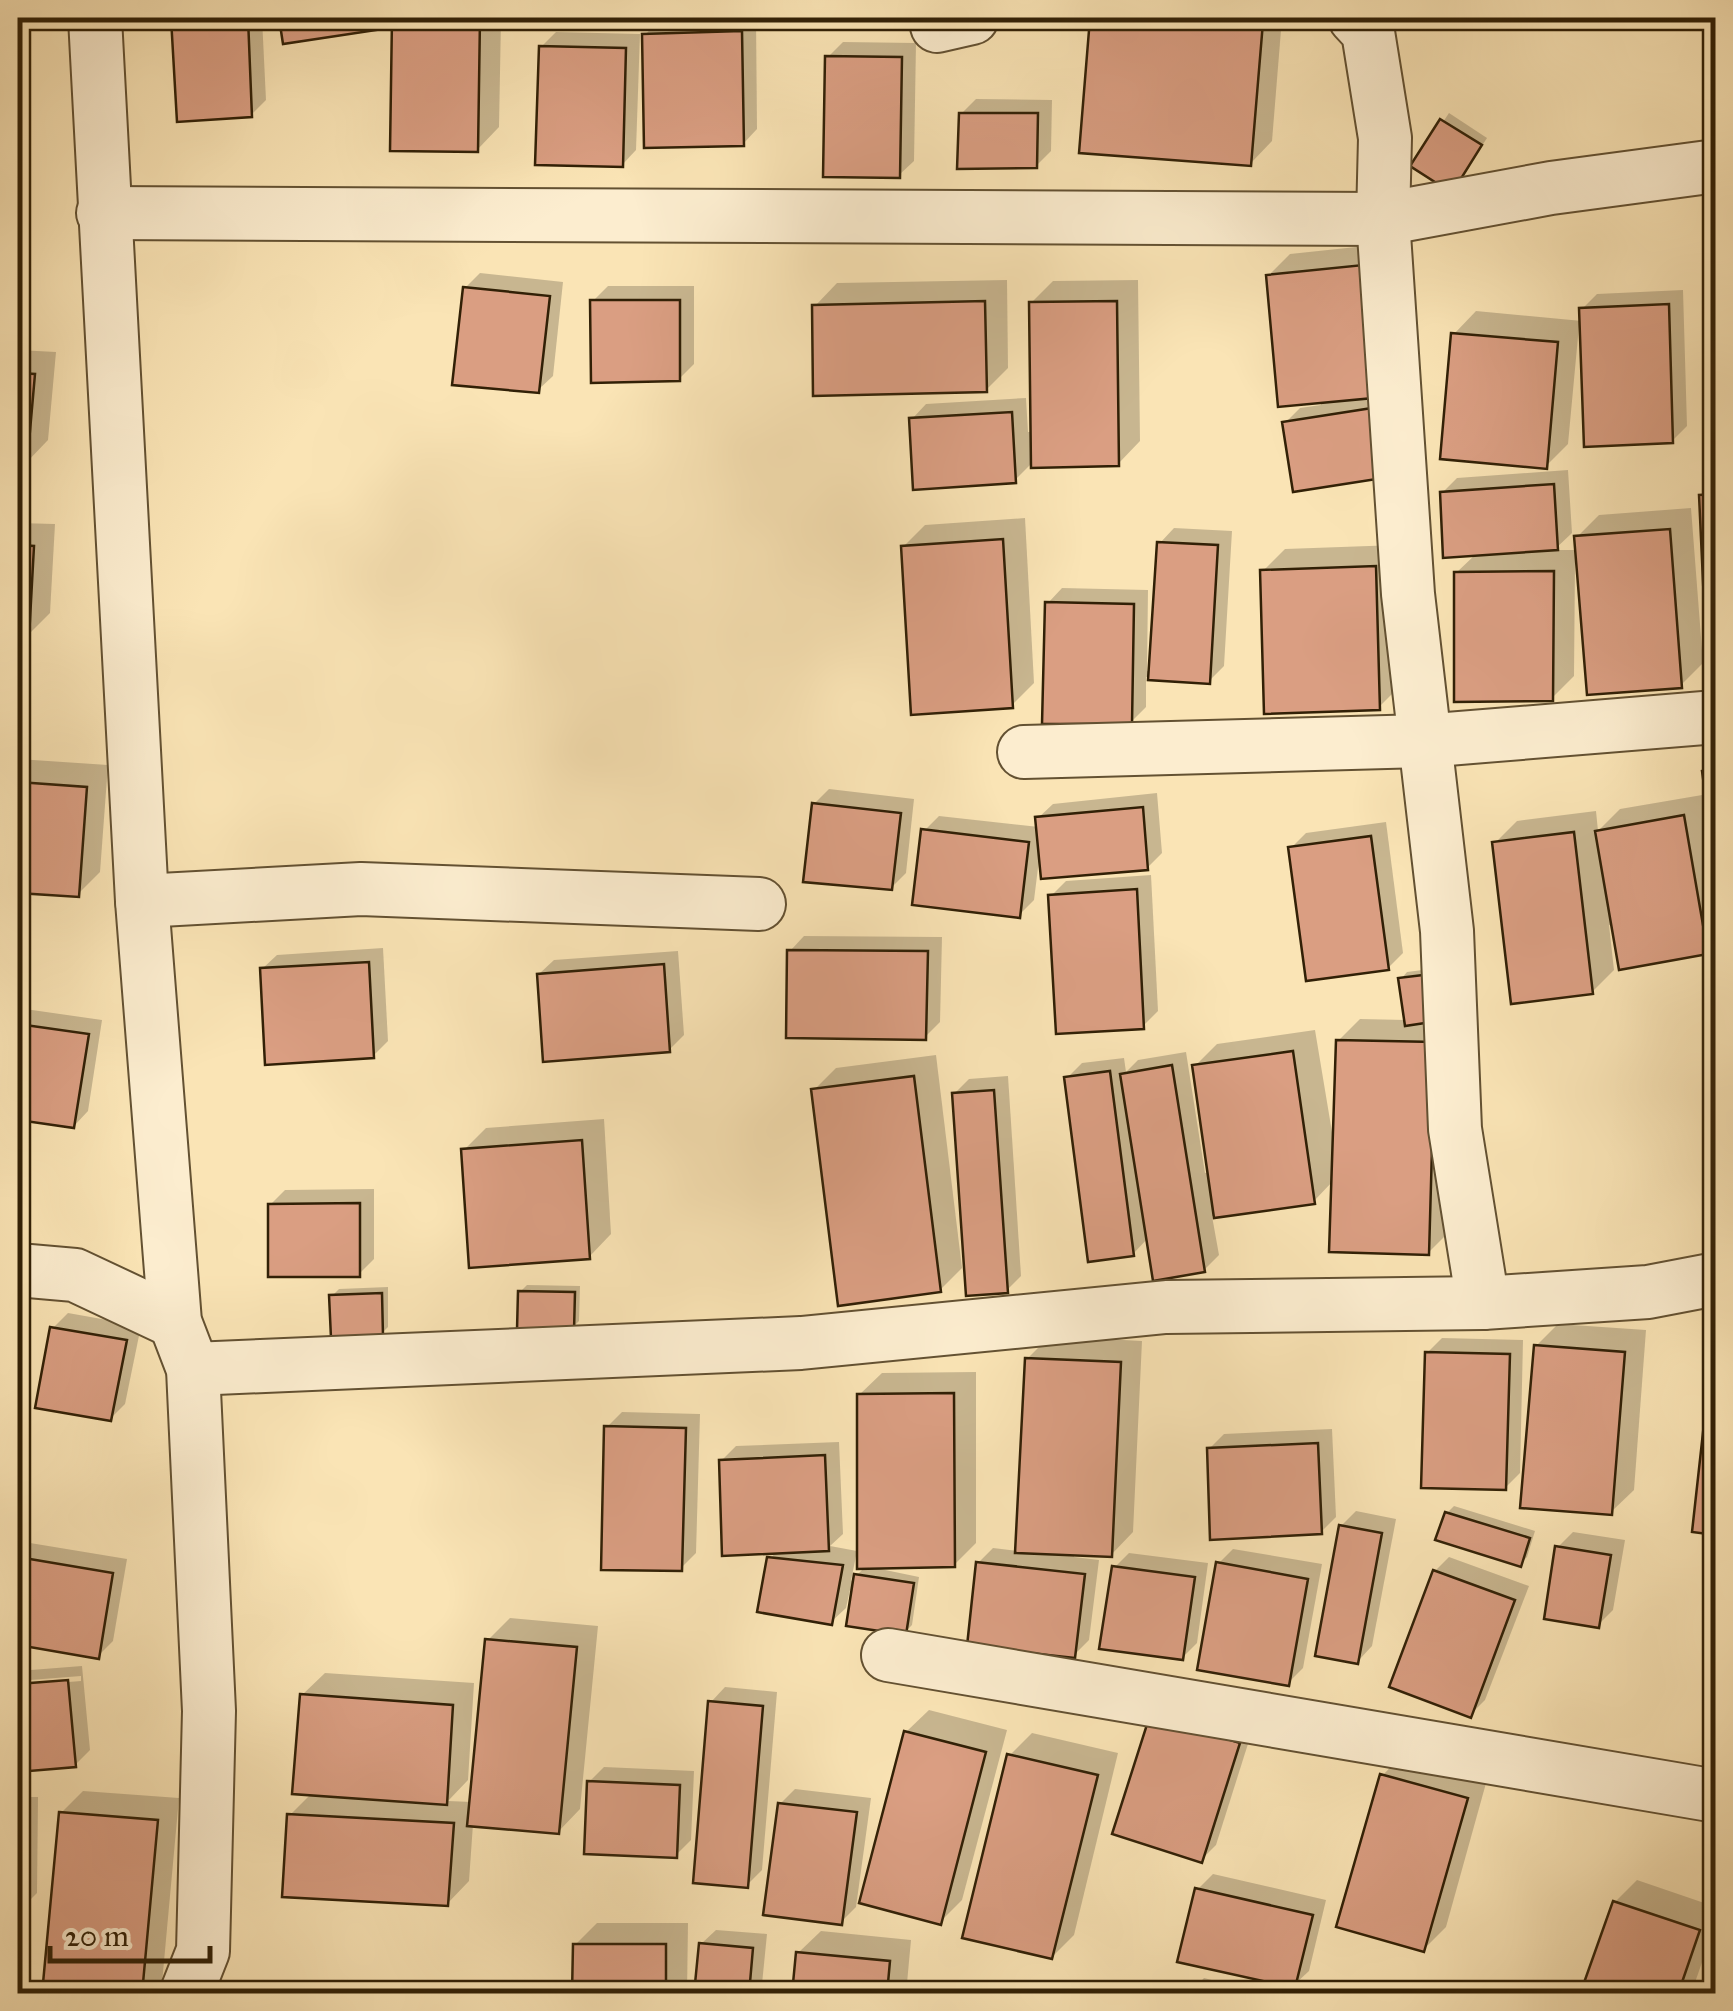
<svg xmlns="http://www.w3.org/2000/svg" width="1733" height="2011" font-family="'IM FELL Great Primer',serif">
  <rect width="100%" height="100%" fill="#fae4b5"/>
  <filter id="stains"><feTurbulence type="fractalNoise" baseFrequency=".002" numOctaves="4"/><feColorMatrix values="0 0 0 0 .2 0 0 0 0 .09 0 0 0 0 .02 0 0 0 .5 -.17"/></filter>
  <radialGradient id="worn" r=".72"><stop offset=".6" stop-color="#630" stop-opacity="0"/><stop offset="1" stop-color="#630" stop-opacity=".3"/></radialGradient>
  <g fill="#0003">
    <path d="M174,18H262L266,100L251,115L179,119Z"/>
    <path d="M281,18H391L382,26L285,42Z"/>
    <path d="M395,18H501L499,127L477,150L393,148Z"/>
    <path d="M756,18L757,129L743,144L645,35L659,20Z"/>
    <path d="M1093,18H1282L1272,141L1250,164L1081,150Z"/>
    <path d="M556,32L640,34L636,150L622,165L541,47Z"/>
    <path d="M843,42L916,43L914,161L899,175L828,57Z"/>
    <path d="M976,99L1052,100L1051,151L1036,166L961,114Z"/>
    <path d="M1449,113L1487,138L1458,183L1414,166Z"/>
    <path d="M1394,243L1410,459L1285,423L1300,408L1321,405L1268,276L1290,254Z"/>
    <path d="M480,273L563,282L553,376L538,390L465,288Z"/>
    <path d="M1007,280L1008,368L986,390L815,306L837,283Z"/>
    <path d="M1138,280L1140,441L1118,464L1033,462L1015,480L912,419L926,404L1026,398L1028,432H1033L1031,303L1053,281Z"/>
    <path d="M608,286H694V364L679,379L593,301Z"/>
    <path d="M1683,290L1687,426L1672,441L1579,326L1568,444L1546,466L1454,334L1476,311L1582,321V309L1597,294Z"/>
    <path d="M18,350L56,352L48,440L26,463L18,462Z"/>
    <path d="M1568,470L1572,533L1554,550H1578L1577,537L1599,515L1691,508L1703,663L1681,685L1575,560L1574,676L1552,698L1456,573L1477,553L1442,493L1457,478Z"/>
    <path d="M1716,482V600L1702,496Z"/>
    <path d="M1025,518L1034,683L1012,705L903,547L925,525Z"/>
    <path d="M18,523L55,524L50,613L28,635H18Z"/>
    <path d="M1174,528L1232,531L1224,666L1209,681L1146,677V707L1131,722L1048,603L1062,588L1148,590L1147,671H1151L1160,543Z"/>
    <path d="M1397,545L1401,685L1379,707L1263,571L1285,549Z"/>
    <path d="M18,759L108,765L100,872L78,894L18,891Z"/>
    <path d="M1716,764V803L1708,805L1716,850V943L1707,952L1609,925L1614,970L1592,992L1495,843L1517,821L1596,811L1598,831L1620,809L1708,794L1704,772Z"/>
    <path d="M829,789L914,799L906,873L891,888L814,804Z"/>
    <path d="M1157,793L1162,853L1147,868L1039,860L1034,900L1019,915L924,831L939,816L1039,827L1038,818L1053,804Z"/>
    <path d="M1386,822L1403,953L1388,968L1291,848L1306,833Z"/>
    <path d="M1151,875L1158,1011L1143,1026L1051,896L1066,881Z"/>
    <path d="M804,936L942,937L940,1022L925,1037L790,951Z"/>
    <path d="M383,948L388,1041L373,1056L262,969L277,955Z"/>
    <path d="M678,951L684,1035L669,1050L539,974L554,960Z"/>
    <path d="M1446,967L1450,1231L1428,1253L1333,1181L1314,1201L1212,1216L1219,1255L1204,1270L1148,1238L1133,1254L1067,1078L1082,1063L1124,1058L1126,1072L1138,1060L1186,1052L1205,1173L1210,1172L1195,1066L1217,1044L1315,1030L1335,1150L1338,1041L1360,1019L1406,1020L1401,979L1407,972Z"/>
    <path d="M18,1008L102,1020L88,1111L74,1126L18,1117Z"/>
    <path d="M936,1055L962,1268L940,1290L814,1090L836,1068Z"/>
    <path d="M1008,1076L1021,1276L1006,1291L954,1094L969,1079Z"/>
    <path d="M604,1119L611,1234L589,1257L464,1150L486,1128Z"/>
    <path d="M18,1133H26L22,1220L18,1224Z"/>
    <path d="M374,1189V1259L359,1274L270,1205L285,1190Z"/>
    <path d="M527,1285L580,1286L579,1321L572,1328L520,1292Z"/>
    <path d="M388,1287V1327L381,1334L332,1296L339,1289Z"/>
    <path d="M68,1313L141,1326L125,1404L110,1419L53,1328Z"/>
    <path d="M1558,1324L1646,1330L1634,1490L1611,1512L1536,1346Z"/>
    <path d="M1050,1336L1142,1341L1133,1532L1111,1555L1074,1553V1557L1099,1560L1089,1640L1074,1655L978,1563L993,1548L1018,1551L1027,1359Z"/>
    <path d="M1442,1338L1523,1340L1520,1473L1505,1488L1427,1353Z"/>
    <path d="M976,1372V1543L954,1565L866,1566L919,1577L912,1625L905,1632L850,1590L846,1608L831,1622L770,1559L777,1551L721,1461L736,1446L839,1442L843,1534L830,1546L857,1551L851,1581L866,1566L859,1395L882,1373Z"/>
    <path d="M622,1412L700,1414L696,1553L681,1568L607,1427Z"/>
    <path d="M1332,1429L1336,1517L1321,1532L1209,1449L1224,1434Z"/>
    <path d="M1454,1506L1535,1531L1527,1557L1520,1564L1447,1513Z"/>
    <path d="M1356,1511L1396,1519L1372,1646L1358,1661L1341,1526Z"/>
    <path d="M1573,1532L1625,1540L1613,1610L1598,1625L1558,1547Z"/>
    <path d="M18,1541L127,1559L113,1641L98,1656L18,1643Z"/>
    <path d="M1233,1549L1322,1564L1303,1668L1288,1683L1218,1564Z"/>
    <path d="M1129,1553L1208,1563L1197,1643L1182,1658L1114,1568Z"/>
    <path d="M1449,1557L1529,1586L1485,1700L1470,1715L1435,1571Z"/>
    <path d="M510,1618L598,1626L580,1809L558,1832L473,1824L469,1881L447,1904L290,1815L312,1793L302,1695L325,1673L474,1683L468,1780L448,1801L472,1802L488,1640Z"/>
    <path d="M82,1666L90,1750L75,1765L18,1770V1686L81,1681V1676L18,1681V1671Z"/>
    <path d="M725,1687L777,1692L762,1870L747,1885L711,1702Z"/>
    <path d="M1167,1702L1253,1728L1216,1845L1201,1860Z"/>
    <path d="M929,1710L1007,1730L962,1900L940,1922L906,1732Z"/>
    <path d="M1032,1733L1118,1753L1074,1935L1052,1957L1010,1755Z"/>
    <path d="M1404,1753L1488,1776L1446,1927L1424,1949L1382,1776Z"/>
    <path d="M604,1767L694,1771L691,1840L676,1855L589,1782Z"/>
    <path d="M795,1789L871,1798L856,1907L841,1922L780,1804Z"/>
    <path d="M83,1791L179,1798L161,1994H45L61,1813Z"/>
    <path d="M18,1797H38L37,1893L22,1908H18Z"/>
    <path d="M1213,1874L1326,1900L1309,1971L1294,1985L1198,1889Z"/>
    <path d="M1637,1880L1716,1907V1922L1691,1994H1583L1615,1902Z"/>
    <path d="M597,1923H688L687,1994H574L575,1945Z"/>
    <path d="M716,1930L767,1934L761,1994H696L701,1944Z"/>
    <path d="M821,1931L911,1940L906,1994H794L798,1953Z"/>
    <path d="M1204,1978L1267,1994H1189Z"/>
  </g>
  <g fill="#da9e82" stroke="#312006" stroke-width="2.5">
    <path d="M171,18H248L252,117L177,122Z"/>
    <path d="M279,18H382L383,29L283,44Z"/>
    <path d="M392,18H480L478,152L390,151Z"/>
    <path d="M1090,18L1263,22L1251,166L1079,153Z"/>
    <path d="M742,31L744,146L644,148L642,34Z"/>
    <path d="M539,46L626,48L623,167L535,165Z"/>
    <path d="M825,56L902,57L900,178L823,177Z"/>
    <path d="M959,113H1038L1037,168L957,169Z"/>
    <path d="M1440,119L1482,145L1452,193L1410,166Z"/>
    <path d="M1373,264L1384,397L1278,407L1266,275Z"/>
    <path d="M463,287L550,296L539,393L452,385Z"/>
    <path d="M590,300H680V381L591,383Z"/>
    <path d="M985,301L987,392L813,396L812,305Z"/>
    <path d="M1117,301L1119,466L1031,468L1029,302Z"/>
    <path d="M1669,304L1673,443L1584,447L1579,308Z"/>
    <path d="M1451,333L1558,342L1547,469L1440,459Z"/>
    <path d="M18,373L35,374L27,465H18Z"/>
    <path d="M1385,406L1396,476L1293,492L1282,422Z"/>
    <path d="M1012,412L1016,483L913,490L909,418Z"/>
    <path d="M1554,484L1558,550L1443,558L1440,492Z"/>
    <path d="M1716,494V602L1704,603L1699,495Z"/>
    <path d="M1670,529L1682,688L1587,695L1574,536Z"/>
    <path d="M1003,539L1013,708L911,715L901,546Z"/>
    <path d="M1157,542L1218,545L1210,684L1148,680Z"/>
    <path d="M18,545L34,546L29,638L18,637Z"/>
    <path d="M1376,566L1380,710L1264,714L1260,570Z"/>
    <path d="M1554,571L1553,701L1454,702V572Z"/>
    <path d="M1045,602L1134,604L1132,724H1042Z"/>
    <path d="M1716,768V806L1707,807L1702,771Z"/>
    <path d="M18,782L87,787L79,897L18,893Z"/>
    <path d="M812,803L901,813L892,890L803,882Z"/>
    <path d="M1143,807L1148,870L1041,879L1035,817Z"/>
    <path d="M1684,815L1708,954L1619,970L1595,831Z"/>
    <path d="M921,829L1029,842L1020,918L912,905Z"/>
    <path d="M1574,832L1593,994L1511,1004L1492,842Z"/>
    <path d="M1371,836L1389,970L1306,981L1288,847Z"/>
    <path d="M1137,889L1144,1029L1056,1034L1048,895Z"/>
    <path d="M787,950L928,951L926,1040L786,1038Z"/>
    <path d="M369,962L374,1058L265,1065L260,968Z"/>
    <path d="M664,964L670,1052L543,1062L537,974Z"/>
    <path d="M1440,973L1445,1020L1405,1026L1398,978Z"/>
    <path d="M18,1024L89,1034L74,1128L18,1120Z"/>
    <path d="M1336,1040L1435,1042L1429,1255L1329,1252Z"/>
    <path d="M1293,1051L1315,1204L1214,1218L1192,1065Z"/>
    <path d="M1172,1065L1205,1272L1153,1281L1120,1074Z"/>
    <path d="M1110,1071L1134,1256L1088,1262L1064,1077Z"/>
    <path d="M914,1076L941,1292L838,1306L811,1089Z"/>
    <path d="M994,1090L1008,1293L966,1296L952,1093Z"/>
    <path d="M582,1140L590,1259L469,1268L461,1149Z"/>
    <path d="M360,1203V1277H268V1204Z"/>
    <path d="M518,1291L575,1292L574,1331L517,1330Z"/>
    <path d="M382,1293L383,1336L331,1338L329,1295Z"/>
    <path d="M1715,1324H1716V1535L1692,1532Z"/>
    <path d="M50,1327L127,1340L111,1421L35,1408Z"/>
    <path d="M1534,1345L1625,1352L1612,1515L1520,1508Z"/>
    <path d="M1425,1352L1510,1354L1506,1490L1421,1488Z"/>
    <path d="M1025,1358L1121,1362L1112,1557L1015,1553Z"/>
    <path d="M954,1393L955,1567L857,1569V1394Z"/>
    <path d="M604,1426L686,1428L682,1571L601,1570Z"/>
    <path d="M1318,1443L1322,1534L1210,1540L1207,1448Z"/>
    <path d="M825,1455L829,1551L722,1556L719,1460Z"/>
    <path d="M1445,1512L1530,1538L1521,1567L1435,1540Z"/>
    <path d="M1339,1525L1382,1533L1358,1664L1315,1656Z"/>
    <path d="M1555,1546L1611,1555L1599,1628L1544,1619Z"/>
    <path d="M18,1557L113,1573L99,1659L18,1645Z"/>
    <path d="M767,1557L843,1565L832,1625L757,1612Z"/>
    <path d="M976,1562L1085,1574L1075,1658L967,1646Z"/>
    <path d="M1216,1562L1308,1579L1289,1686L1197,1670Z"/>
    <path d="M1112,1566L1195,1577L1183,1660L1099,1649Z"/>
    <path d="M1433,1570L1515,1600L1471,1718L1389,1687Z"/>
    <path d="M854,1574L914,1583L906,1635L846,1626Z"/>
    <path d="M485,1639L577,1647L559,1834L467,1826Z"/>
    <path d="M68,1680L76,1767L18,1772V1684Z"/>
    <path d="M300,1694L453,1705L447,1805L292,1794Z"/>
    <path d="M708,1701L763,1706L748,1888L693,1883Z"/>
    <path d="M1150,1715L1240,1743L1202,1863L1112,1834Z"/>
    <path d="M904,1731L986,1752L941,1925L859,1903Z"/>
    <path d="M1007,1754L1098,1775L1052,1959L962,1938Z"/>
    <path d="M1380,1774L1468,1798L1424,1952L1336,1927Z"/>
    <path d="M587,1781L680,1785L677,1858L584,1854Z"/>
    <path d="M778,1803L857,1812L842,1925L763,1915Z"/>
    <rect x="18" y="1811" width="6" height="99"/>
    <path d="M59,1812L158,1820L142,1994H42Z"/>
    <path d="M287,1814L454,1823L448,1906L282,1897Z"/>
    <path d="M1195,1888L1313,1915L1295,1988L1177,1962Z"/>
    <path d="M1613,1901L1700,1930L1678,1994H1580Z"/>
    <path d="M699,1943L753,1948L749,1994H694Z"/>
    <path d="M573,1944H666V1994H572Z"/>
    <path d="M796,1952L890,1961L887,1994H792Z"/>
  </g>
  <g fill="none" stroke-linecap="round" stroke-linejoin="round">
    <g stroke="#635132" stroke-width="56">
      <g id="street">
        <path d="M95,18L142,901L175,1322L193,1369L209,1711L203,1951L186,1994"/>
        <path d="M1355,18L1368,32L1385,138L1383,219L1408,594L1447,931L1455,1129L1483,1303"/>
        <path d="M937,26L972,18"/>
        <path d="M103,213L1383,219L1551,188L1716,166"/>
        <path d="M1024,752L1423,741L1716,717"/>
        <path d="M142,901L361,889L759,904"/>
        <path d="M18,1270L75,1275L175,1322"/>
        <path d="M193,1369L801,1343L1166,1307L1483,1303L1648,1292L1716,1279"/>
        <path d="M888,1655L1716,1796"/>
      </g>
    </g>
    <use href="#street" stroke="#fcedcf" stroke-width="52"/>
  </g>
  <rect width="1733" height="2011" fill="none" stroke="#fae4b5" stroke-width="60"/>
  <rect x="20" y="20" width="1693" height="1971" fill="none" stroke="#312006" stroke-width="5"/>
  <rect x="30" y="30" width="1673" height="1951" fill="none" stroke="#312006" stroke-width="2.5"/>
  <path d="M50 1946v15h160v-15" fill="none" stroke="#312006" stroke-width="5"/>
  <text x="65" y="1946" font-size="30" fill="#312006" stroke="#fcedcf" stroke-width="8" paint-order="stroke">20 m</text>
  <rect width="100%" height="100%" filter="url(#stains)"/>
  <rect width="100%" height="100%" fill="url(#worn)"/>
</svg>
